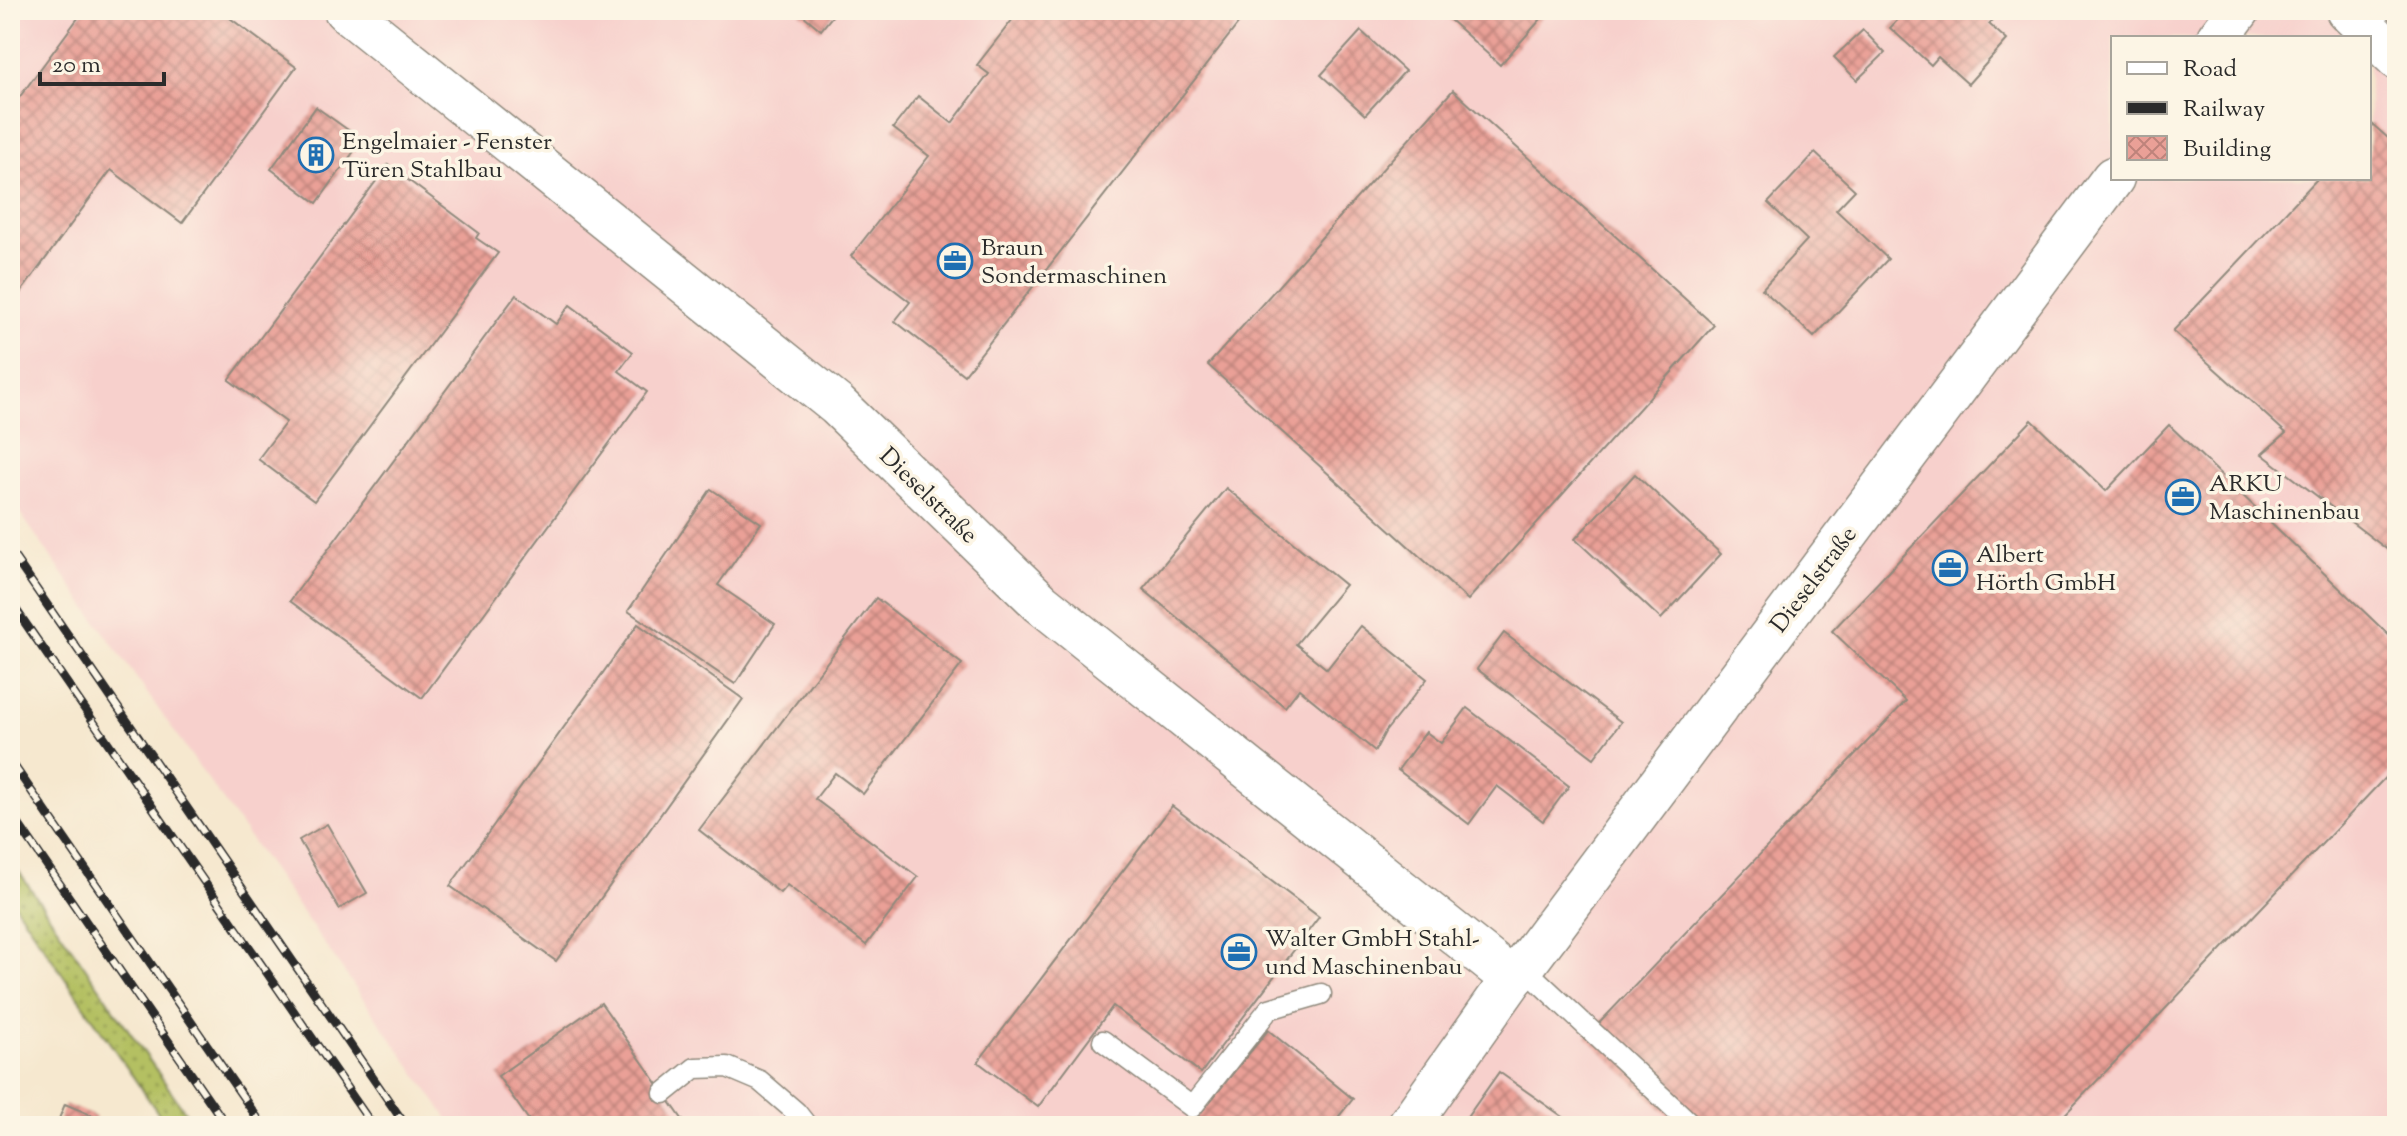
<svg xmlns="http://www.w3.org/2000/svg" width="2407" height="1136" font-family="'Sorts Mill Goudy',serif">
  <defs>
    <pattern id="grass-dots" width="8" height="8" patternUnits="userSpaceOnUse" patternTransform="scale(2)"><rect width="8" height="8" fill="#b4c062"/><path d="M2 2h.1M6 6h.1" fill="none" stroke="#939c51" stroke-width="1.8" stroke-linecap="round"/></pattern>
    <pattern id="building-cross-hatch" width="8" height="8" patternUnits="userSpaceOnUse" patternTransform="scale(2)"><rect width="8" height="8" fill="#eaa097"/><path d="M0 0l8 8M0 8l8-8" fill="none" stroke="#be837b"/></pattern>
  </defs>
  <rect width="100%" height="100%" fill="#fcf5e5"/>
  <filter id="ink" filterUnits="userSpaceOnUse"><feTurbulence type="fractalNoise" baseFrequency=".0125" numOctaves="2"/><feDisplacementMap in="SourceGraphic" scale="16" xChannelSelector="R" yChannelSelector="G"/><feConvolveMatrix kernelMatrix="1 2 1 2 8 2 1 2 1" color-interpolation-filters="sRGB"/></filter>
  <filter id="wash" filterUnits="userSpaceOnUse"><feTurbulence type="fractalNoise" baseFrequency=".006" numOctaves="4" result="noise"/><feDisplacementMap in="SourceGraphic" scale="32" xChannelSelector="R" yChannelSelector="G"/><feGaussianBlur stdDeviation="1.8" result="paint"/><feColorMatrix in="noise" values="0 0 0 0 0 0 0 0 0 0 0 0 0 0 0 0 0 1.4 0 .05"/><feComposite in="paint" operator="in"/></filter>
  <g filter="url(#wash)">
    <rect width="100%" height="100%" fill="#f6e8cf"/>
    <path fill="#f7d0cc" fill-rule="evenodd" d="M27,10H2397V1126H453L10,499V32ZM2113,38H2369V178H2113Z"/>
    <path fill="url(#grass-dots)" stroke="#707646" stroke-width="2" d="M10,859L195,1126H167L10,898Z"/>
    <g id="blocks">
      <g fill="url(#building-cross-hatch)">
        <path d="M84,10H219L296,67L182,223L111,170L10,307V110Z"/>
        <path d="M797,10H837L821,30Z"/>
        <path d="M1020,10H1249L964,375L895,321L910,302L851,256L929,156L893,128L918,96L952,123L989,74L977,65Z"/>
        <path d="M1439,10H1549L1500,65Z"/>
        <path d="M1907,10H2002L1989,24L2007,40L1968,84L1938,57L1931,65L1890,28Z"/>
        <path d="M1863,30L1885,53L1857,80L1834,57Z"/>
        <path d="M1361,31L1405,71L1365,115L1321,75Z"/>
        <path d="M1453,90L1714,325L1468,600L1208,365Z"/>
        <path d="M316,107L362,140L317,203L271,169Z"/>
        <path d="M2371,123L2397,146V557L2262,454L2286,433L2173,331L2318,178H2369V125Z"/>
        <path d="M1815,153L1855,190L1836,210L1888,259L1814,337L1762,289L1807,240L1768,203Z"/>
        <path d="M388,165L479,233L476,238L498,253L314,501L258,459L286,422L229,380Z"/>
        <path d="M516,295L556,324L570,305L633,352L619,371L647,392L422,698L290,601Z"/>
        <path d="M2032,420L2106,491L2169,425L2397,643V765L2054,1126H1679L1586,1037L1906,701L1832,631Z"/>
        <path d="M1635,474L1721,554L1661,619L1575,539Z"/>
        <path d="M1226,488L1345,585L1296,644L1327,669L1361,626L1427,679L1385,732L1375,751L1299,689L1285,707L1143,589Z"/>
        <path d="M711,489L761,523L718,585L775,624L735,684L628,611Z"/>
        <path d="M876,598L962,664L863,794L835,773L815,799L918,877L866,945L787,885L780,893L699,830Z"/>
        <path d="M638,624L743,699L556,961L450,886Z"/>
        <path d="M1504,633L1621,722L1594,758L1477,669Z"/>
        <path d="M1467,708L1569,786L1543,821L1497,786L1469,824L1398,770L1426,732L1441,743Z"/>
        <path d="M1172,806L1319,917L1201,1073L1113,1006L1038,1107L978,1062Z"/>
        <path d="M327,824L367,893L339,909L299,840Z"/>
        <path d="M601,1003L687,1126H533L498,1076Z"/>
        <path d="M1268,1030L1353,1099L1331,1126H1190Z"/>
        <path d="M1499,1072L1576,1126H1461Z"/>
        <path d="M65,1104L96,1117L92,1126H56Z"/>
      </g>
    </g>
  </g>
  <g filter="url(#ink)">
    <use href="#blocks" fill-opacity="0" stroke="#908a7d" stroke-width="2"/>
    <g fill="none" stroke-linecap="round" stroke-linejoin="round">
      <g stroke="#908a7d" stroke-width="23">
        <g id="service">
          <path d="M1523,967L1693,1126"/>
          <path d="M1103,1041L1192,1107L1269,1009L1321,994"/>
          <path d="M664,1093L695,1068L727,1067L760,1081L796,1112L807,1126"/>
        </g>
      </g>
      <g stroke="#908a7d" stroke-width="45">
        <g id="minor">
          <path d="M345,10L837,405L1041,603L1512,979L1523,967L2113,178"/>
          <path d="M2347,10L2397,58"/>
          <path d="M2218,38L2239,10"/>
          <path d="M1408,1126L1512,979"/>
        </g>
      </g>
      <use href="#service" stroke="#fff" stroke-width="20"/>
      <use href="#minor" stroke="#fff" stroke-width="42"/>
      <g stroke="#2b2b2b" stroke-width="9">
        <g id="rail">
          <path d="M10,551L406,1126"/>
          <path d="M10,601L373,1126"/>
          <path d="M10,760L263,1126"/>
          <path d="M10,812L227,1126"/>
        </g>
      </g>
      <use href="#rail" stroke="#fcf5e5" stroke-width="6" stroke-dasharray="18" stroke-linecap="butt"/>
    </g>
  </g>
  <defs>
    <g id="building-ring" transform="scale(1.8)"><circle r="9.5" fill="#fcf5e5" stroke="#1f6fb2" stroke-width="1.5"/><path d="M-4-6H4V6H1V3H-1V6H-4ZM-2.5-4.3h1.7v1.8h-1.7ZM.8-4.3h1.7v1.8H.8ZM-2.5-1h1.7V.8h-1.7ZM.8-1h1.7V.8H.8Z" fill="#1f6fb2"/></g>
    <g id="office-ring" transform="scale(1.8)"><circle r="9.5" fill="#fcf5e5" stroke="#1f6fb2" stroke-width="1.5"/><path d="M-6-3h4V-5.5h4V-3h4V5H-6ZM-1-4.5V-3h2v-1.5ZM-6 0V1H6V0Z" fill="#1f6fb2"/></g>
  </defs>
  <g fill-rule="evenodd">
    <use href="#building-ring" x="316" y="155"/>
    <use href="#office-ring" x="955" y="261"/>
    <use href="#office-ring" x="2183" y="497"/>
    <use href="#office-ring" x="1950" y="568"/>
    <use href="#office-ring" x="1239" y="952"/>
  </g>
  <g text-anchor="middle" stroke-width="7" stroke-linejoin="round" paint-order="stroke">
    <g font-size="24" fill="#2b2b2b" stroke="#fcf5e5" text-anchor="start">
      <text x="342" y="149">Engelmaier - Fenster<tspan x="342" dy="28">Türen Stahlbau</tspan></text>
      <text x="981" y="255">Braun<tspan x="981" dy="28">Sondermaschinen</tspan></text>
      <text x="2209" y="491">ARKU<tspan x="2209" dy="28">Maschinenbau</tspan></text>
      <text x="1976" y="562">Albert<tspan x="1976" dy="28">Hörth GmbH</tspan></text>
      <text x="1265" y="946">Walter GmbH Stahl-<tspan x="1265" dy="28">und Maschinenbau</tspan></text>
    </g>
    <g font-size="24" fill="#2b2b2b" stroke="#fcf5e5">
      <text transform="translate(929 495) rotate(44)" y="8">Dieselstraße</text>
      <text transform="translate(1813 579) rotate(-53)" y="8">Dieselstraße</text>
    </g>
  </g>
  <rect width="2407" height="1136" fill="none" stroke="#fcf5e5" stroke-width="40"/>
  <rect x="2111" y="36" width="260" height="144" fill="#fcf5e5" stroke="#a8a49b" stroke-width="2"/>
  <rect x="2127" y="62" width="40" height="12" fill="#ffffff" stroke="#a8a49b" stroke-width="2"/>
  <text x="2183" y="76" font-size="24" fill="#2b2b2b">Road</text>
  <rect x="2127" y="102" width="40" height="12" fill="#2b2b2b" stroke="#a8a49b" stroke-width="2"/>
  <text x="2183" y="116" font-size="24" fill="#2b2b2b">Railway</text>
  <rect x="2127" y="136" width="40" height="24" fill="url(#building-cross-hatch)" stroke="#a8a49b" stroke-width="2"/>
  <text x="2183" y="156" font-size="24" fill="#2b2b2b">Building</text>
  <path d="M40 72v12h124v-12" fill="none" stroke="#2b2b2b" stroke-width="4"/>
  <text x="52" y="72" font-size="24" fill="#2b2b2b" stroke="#fcf5e5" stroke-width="6" paint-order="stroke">20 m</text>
</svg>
